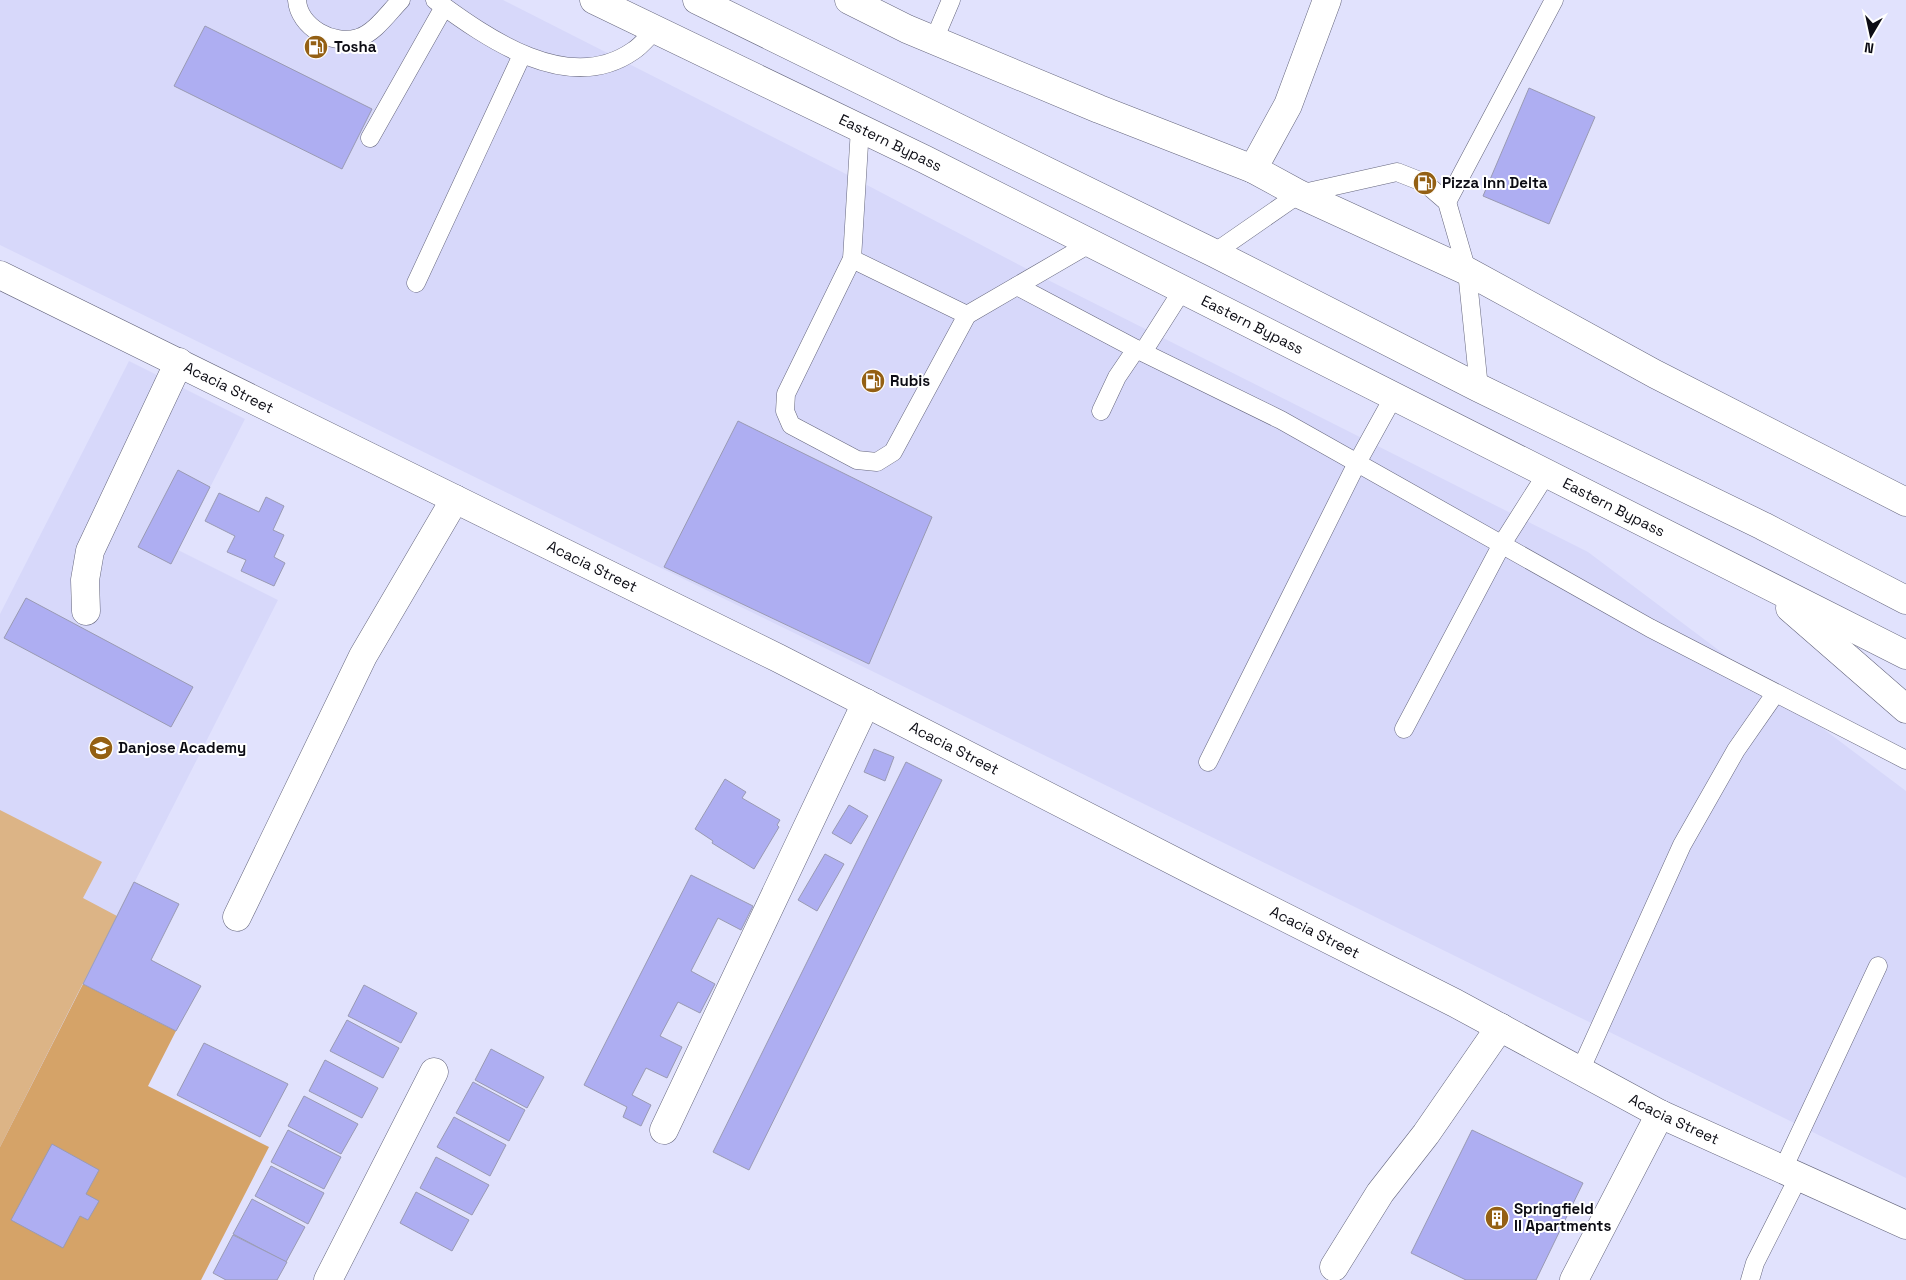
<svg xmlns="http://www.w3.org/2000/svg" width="1906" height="1280" font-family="'Space Grotesk',sans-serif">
  <rect width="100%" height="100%" fill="#e1e2fd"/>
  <g fill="#d7d8fa">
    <path d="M0,0H503L844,173L1048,280L1588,552L1906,791V1178L1447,952L0,245Z"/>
    <path d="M129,361L245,419L178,550L278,600L0,1147V614Z"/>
  </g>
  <path fill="#dcb486" d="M0,810L102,862L83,898L117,916L0,1147Z"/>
  <path fill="#d5a368" d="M83,984L176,1031L148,1086L269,1147L201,1280H0V1147Z"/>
  <g fill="#aeaef2" stroke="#999ab3">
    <path d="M205,26L372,109L342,169L174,86Z"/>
    <path d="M1529,88L1595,117L1549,224L1483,196Z"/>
    <path d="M738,421L932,517L869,664L664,567Z"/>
    <path d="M178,470L210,487L171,564L138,547Z"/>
    <path d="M219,493L259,512L266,497L284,506L273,530L284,535L274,557L285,563L274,586L241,571L246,560L227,552L235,536L205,521Z"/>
    <path d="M26,598L193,687L171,727L4,638Z"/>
    <path d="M874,749L894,757L885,781L864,772Z"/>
    <path d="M906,762L942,780L749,1170L713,1152Z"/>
    <path d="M725,779L746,792L742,798L780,820L777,825L779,827L754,869L712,843L713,841L695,829Z"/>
    <path d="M849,805L868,816L851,844L832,833Z"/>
    <path d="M825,854L844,864L817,911L798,900Z"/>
    <path d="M691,875L753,906L741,930L718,918L691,971L715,984L700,1013L678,1002L660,1036L682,1047L667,1078L646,1068L632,1095L651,1105L641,1126L623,1117L627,1107L584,1085Z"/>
    <path d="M134,882L179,904L151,960L201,986L176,1031L83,984Z"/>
    <path d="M364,985L417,1013L401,1043L348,1016Z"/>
    <path d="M347,1020L399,1048L383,1078L330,1051Z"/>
    <path d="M204,1043L288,1084L260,1137L177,1095Z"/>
    <path d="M491,1049L544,1077L527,1108L475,1080Z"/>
    <path d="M325,1060L378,1088L362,1118L309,1091Z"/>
    <path d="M473,1082L525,1110L509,1141L456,1113Z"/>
    <path d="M304,1096L358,1124L341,1154L288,1126Z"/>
    <path d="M454,1117L506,1145L490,1176L437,1147Z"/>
    <path d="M288,1130L341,1157L324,1189L271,1162Z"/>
    <path d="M1472,1130L1583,1183L1536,1280H1466L1411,1253Z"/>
    <path d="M52,1144L99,1170L86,1194L99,1201L88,1220L80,1216L63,1248L11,1220Z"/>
    <path d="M436,1157L489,1185L472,1215L420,1188Z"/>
    <path d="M271,1166L324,1193L308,1224L255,1196Z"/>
    <path d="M416,1192L469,1220L452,1251L400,1223Z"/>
    <path d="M252,1199L305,1227L286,1262L233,1234Z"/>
    <path d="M233,1235L287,1262L277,1280H226L213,1273Z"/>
  </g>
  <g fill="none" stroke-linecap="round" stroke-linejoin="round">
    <g stroke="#65667d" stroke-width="19">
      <g id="lane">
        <path d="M297,0C299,27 333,46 358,38C375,33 389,12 401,0"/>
        <path d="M435,0C487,38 568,96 633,51C641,46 648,37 655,30"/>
        <path d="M934,40L951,0"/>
        <path d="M860,128L852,259L786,394L785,411L791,425L857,460L877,462L893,452L967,315L1091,243"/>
        <path d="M370,138L444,7"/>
        <path d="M1447,202L1554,0"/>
        <path d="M1214,253L1299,194L1397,172L1425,183L1447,202L1467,271L1479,388"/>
        <path d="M852,259L967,315"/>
        <path d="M416,283L522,55"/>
        <path d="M1017,286L1136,349L1281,420L1650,628L1906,760"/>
        <path d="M1143,352L1183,289"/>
        <path d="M1101,411L1117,377L1136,349"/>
        <path d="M1404,729L1502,544L1547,473"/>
        <path d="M1208,762L1357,463L1394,396"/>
        <path d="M1580,1071L1682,845L1736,750L1775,694"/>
        <path d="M1783,1169L1878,966"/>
        <path d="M1750,1280L1755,1263L1799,1176"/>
      </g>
    </g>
    <g stroke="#65667d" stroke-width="29">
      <g id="street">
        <path d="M849,0L907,29L1099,109L1253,169L1299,194L1467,271L1655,374L1906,502"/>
        <path d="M1253,169L1288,105L1327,0"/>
        <path id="s1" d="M0,275L778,658L1209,879L1455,1003L1660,1114L1906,1225"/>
        <path d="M86,611L85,580L90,551L179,362"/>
        <path d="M237,917L363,656L455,499"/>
        <path d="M664,1130L866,703"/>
        <path d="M1334,1267L1380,1193L1426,1134L1500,1027"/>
        <path d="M328,1280L434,1072"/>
        <path d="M1574,1280L1660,1114"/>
      </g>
    </g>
    <g stroke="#65667d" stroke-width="29">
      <g id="primary">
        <path id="s2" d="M594,0L924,159L1906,655"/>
        <path d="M697,0L1214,253L1479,388L1763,526L1906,600"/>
        <path d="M1790,608L1906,709"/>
      </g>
    </g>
    <use href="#lane" stroke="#fff" stroke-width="18"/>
    <use href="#street" stroke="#fff" stroke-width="28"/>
    <use href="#primary" stroke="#fff" stroke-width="28"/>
  </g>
  <defs>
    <g id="fuel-disc" transform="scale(1.25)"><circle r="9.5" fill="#946014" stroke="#fff"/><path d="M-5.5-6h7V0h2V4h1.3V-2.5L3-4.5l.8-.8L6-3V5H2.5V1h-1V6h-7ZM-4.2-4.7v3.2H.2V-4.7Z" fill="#fff"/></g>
    <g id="school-disc" transform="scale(1.25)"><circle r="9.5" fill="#946014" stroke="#fff"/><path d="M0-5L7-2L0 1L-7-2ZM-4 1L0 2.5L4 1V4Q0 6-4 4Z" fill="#fff"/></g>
    <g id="building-disc" transform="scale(1.25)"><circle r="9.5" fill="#946014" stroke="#fff"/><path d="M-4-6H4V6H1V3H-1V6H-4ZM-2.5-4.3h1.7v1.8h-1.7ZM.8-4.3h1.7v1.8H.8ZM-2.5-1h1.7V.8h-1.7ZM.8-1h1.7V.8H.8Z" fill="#fff"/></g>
  </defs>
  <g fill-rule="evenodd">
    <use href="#fuel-disc" x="316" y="47"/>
    <use href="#fuel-disc" x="1425" y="183"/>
    <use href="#fuel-disc" x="873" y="381"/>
    <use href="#school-disc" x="101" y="748"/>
    <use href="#building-disc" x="1497" y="1218"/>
  </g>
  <g text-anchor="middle" stroke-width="4" stroke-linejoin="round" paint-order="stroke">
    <g font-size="15" font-weight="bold" fill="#0c0c14" stroke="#fff" text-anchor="start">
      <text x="334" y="52">Tosha</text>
      <text x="1442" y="188">Pizza Inn Delta</text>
      <text x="890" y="386">Rubis</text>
      <text x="118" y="753">Danjose Academy</text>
      <text x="1514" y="1214">Springfield<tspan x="1514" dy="17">II Apartments</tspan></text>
    </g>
    <g font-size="15" fill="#0c0c14" stroke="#fff">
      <text dy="5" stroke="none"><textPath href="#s2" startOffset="329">Eastern Bypass</textPath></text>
      <text dy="5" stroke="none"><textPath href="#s2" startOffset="734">Eastern Bypass</textPath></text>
      <text dy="5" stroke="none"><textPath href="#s1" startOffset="255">Acacia Street</textPath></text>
      <text dy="5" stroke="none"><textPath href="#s2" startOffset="1139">Eastern Bypass</textPath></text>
      <text dy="5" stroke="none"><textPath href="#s1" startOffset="660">Acacia Street</textPath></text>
      <text dy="5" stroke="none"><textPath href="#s1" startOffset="1065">Acacia Street</textPath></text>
      <text dy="5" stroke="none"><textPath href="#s1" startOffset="1470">Acacia Street</textPath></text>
      <text dy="5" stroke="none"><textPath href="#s1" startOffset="1875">Acacia Street</textPath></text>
    </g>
  </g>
  <g transform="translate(1871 35) rotate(189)" stroke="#ffffff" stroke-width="4" paint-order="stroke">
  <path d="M0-4L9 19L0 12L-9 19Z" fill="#0c0c14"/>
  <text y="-8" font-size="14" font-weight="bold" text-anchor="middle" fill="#0c0c14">N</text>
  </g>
</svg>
